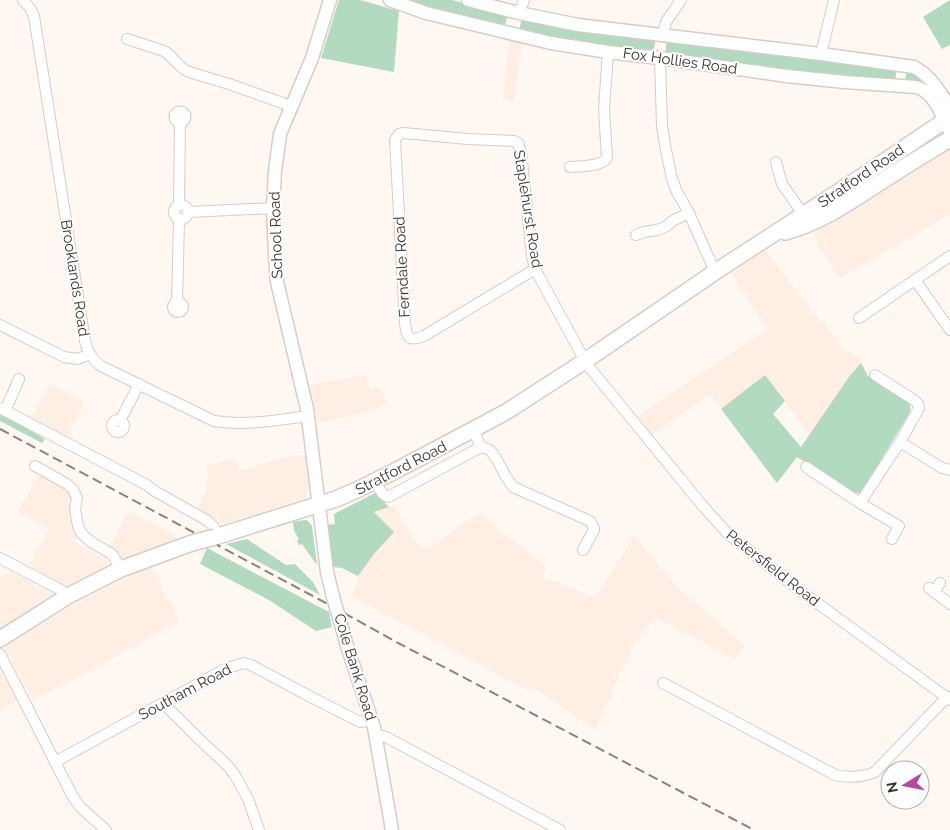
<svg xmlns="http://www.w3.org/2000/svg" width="950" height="830" font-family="Raleway,sans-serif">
  <rect width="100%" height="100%" fill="#fff7f2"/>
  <g fill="#feeee3">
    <path d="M509,39L522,42L514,101L503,100Z"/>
    <path d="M950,147V214L840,278L818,244L814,233Z"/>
    <path d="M765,250L805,302L826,326L841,348L857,356L861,363L851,374L810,435L765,375L721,409L710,394L652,435L638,416L768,329L731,273Z"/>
    <path d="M367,375L369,389L379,387L387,402L374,410L318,423L310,385Z"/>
    <path d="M49,384L84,402L65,440L45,428L32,418Z"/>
    <path d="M301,455H305L309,486L306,495L303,499L224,524L197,510L206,492L208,475L206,466L234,459L239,471L284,458Z"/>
    <path d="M40,472L62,486L71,495L72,502L70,507V513L78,537L70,540L105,559L109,566L66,586L29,566L49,529L18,512Z"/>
    <path d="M394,505L412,538L422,548L428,550L465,522L482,512L494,526L546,566L543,577L595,598L634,536L677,587L745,646L735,659L656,617L635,642L595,730L538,690L526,689L352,596L359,574L374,554V512Z"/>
    <path d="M128,511L175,535L176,540L121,560L109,550Z"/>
    <path d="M150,566L179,621L100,665L33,700L4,646L71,606Z"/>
    <path d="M11,572L53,594L0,630V578Z"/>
    <path d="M0,670L17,700L0,710Z"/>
  </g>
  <g fill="#b1dac1">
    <path d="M339,0H360L399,11L394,72L321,58Z"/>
    <path d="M404,0H452L508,15L504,27L469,19Z"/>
    <path d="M950,0V45L942,49L923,17Z"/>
    <path d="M522,18L656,38L653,52L593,45L519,31Z"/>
    <path d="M667,40L897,69L895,81L841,77L665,54Z"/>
    <path d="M907,70L916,74L927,82L926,85L905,81Z"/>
    <path d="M861,363L868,376L910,404V412L861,493H854L797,457L777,483L721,409L765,375L785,401L773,414L801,447L851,374Z"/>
    <path d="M0,413L45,439L42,443L0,421Z"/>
    <path d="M375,493L389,507L374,512L394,532L374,554L358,576L342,568L333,567L328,525L335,524L334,514Z"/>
    <path d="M305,520L308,521L312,526L317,565L302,544L299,545L297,541L299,539L294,531L293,522Z"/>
    <path d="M247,539L286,565L295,564L313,582L320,595L226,544Z"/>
    <path d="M207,548L329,612L332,627L316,631L269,600L200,564Z"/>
  </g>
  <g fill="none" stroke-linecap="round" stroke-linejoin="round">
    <g stroke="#d5cdc7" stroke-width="12">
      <g id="minor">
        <path d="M23,0L30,8L34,16L85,341C87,352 92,359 101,366L214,421C245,426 277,420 308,416"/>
        <path d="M519,13L524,0"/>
        <path d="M663,35L666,22L681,0"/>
        <path d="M127,39L164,51C174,57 178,67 189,72L229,84L291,106"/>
        <path d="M821,54L834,0"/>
        <path d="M660,58L662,126L665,145L672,179L677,192L689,213L715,272"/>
        <circle cx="180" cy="117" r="5.5"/>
        <path d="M776,162L782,184L803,214"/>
        <path d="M570,167C580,166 601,167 607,158L604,109L608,52"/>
        <circle cx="181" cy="212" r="7"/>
        <path d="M179,205L180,122"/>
        <path d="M188,212L273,208"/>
        <path d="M636,235L644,232L657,230L665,227L674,220L689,213"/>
        <path d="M535,269L424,336C408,342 407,338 405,323L395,140L399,134L403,133L468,139L514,141L518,143L521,152L532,256L535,269L585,361L589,367L702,505L728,534L798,589L950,700"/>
        <path d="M915,280L950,330"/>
        <circle cx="178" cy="307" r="5"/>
        <path d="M177,303L179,220"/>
        <path d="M859,318L950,256"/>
        <path d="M0,325L64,357L78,359L90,354"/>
        <path d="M0,408L147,485L153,490L208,521L213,526L218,536"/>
        <path d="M5,411L19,379"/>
        <circle cx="118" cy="426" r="6"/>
        <path d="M120,421L139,384"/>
        <path d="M473,430L481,447L490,450L496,458L505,475L513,487L590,521L593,526L594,530L583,550"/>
        <path d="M900,442L942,468L950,470"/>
        <path d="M35,466L67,484L73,489L77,498L75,509L78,526L82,534L91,542L112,554L121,569"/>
        <path d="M806,467L860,503L900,442L919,408L918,404L914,400L875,375"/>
        <path d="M374,482L383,494L388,497L481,447"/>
        <path d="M860,503L899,526L892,539"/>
        <path d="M0,558L61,590L68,596"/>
        <path d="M929,588L950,604"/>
        <path d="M934,592L940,583"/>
        <path d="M0,654L73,797L81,808L106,830"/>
        <path d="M663,683L835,775C849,778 861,778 875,772L947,697"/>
        <path d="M163,703L200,740L229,767L236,777L248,799L259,830"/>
        <path d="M376,737L382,736L386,737L560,830"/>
        <path d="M55,762L227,668L244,663L251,665L309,696L360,722L371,720"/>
      </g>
    </g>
    <g stroke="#d5cdc7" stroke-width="15">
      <g id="major">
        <path d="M330,0L312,58L280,134L275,171L273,208L275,255L277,282L307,409L327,572L333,597"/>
        <path d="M390,0L426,13L551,43L608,52L660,58L787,76L845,82L916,87C935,92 942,116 950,132"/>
        <path d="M468,0L519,13L578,25L821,54L914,67C932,77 939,91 950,108"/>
        <path d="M341,624L347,646L374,727L392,830"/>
      </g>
    </g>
    <g stroke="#d5cdc7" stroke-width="18">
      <g id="highway">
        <path d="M785,232C823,222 854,199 887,178C908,164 929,152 950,139"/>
        <path d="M215,537L336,499L359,489L395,471L506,412L585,361L715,272L858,179L950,117"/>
        <path d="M0,639L68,596L121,569L192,543"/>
      </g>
    </g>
    <use href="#minor" stroke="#fff" stroke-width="10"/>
    <use href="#major" stroke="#fff" stroke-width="12"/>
    <use href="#highway" stroke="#fff" stroke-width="15"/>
    <path stroke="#898480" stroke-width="2" stroke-dasharray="10 5" stroke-linecap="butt" d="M0,429L324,602L400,644L754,830"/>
    <g stroke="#d5cdc7" stroke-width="15" stroke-linecap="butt">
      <path id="major-bridge" d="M333,597L341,624"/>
    </g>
    <g stroke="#d5cdc7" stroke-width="18" stroke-linecap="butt">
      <path id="highway-bridge" d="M192,543L215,537"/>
    </g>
    <use href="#major-bridge" stroke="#fff" stroke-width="12"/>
    <use href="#highway-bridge" stroke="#fff" stroke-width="15"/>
  </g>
  <g text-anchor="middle" stroke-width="4" stroke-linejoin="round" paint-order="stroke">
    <g font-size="15" fill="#373431" stroke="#fff">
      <text transform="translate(680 61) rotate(8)" y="5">Fox Hollies Road</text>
      <text transform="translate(861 176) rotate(-34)" y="5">Stratford Road</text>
      <text transform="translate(528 209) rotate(81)" y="5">Staplehurst Road</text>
      <text transform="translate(276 235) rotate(-92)" y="5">School Road</text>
      <text transform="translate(402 267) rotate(-93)" y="5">Ferndale Road</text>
      <text transform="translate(75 278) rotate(81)" y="5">Brooklands Road</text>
      <text transform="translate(401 468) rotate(-27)" y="5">Stratford Road</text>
      <text transform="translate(773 568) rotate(38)" y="5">Petersfield Road</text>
      <text transform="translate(355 667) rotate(73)" y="5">Cole Bank Road</text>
      <text transform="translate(185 692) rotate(-28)" y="5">Southam Road</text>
    </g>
  </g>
  <g transform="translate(905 785) rotate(260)"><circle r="24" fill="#ffffff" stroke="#afaead"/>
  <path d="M0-4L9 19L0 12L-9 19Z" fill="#b547a6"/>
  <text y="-8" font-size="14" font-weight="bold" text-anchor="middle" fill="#373431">N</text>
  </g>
</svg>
